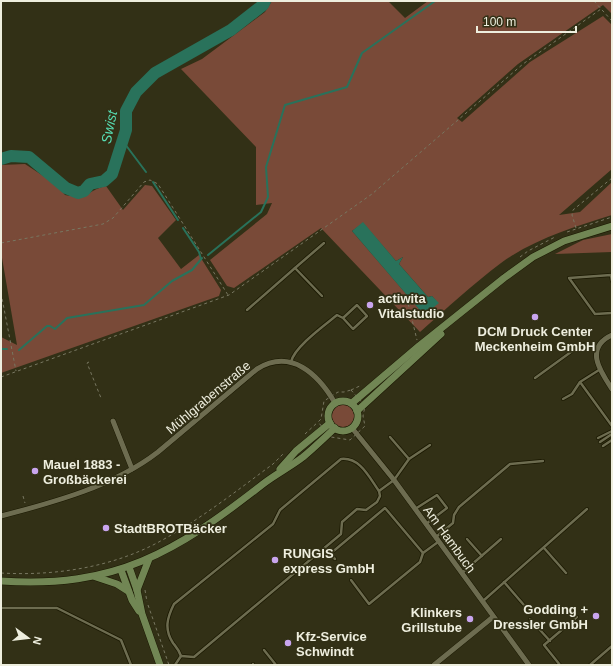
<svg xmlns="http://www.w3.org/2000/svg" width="613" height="666" font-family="Arial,sans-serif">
  <rect width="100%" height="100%" fill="#323016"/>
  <g fill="#794a38" fill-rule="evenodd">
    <path d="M272,1H388L405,18L428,1H612V14L603,5L518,64L457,118L462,122L530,62L603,16L612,25V169L559,215L580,212L612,182V215C574,227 534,239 501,263C473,284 446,309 420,332L321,228L234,288L227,286L210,260L267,214L272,203L256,205V147L181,69L202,59L265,12ZM363,223L396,261L403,257L399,264L428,297L432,296L438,303L420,310L352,231Z"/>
    <path d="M25,164L57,185L65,195C91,200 85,191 106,186L123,210L145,185L152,186L176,220L158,238L181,269L199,255L221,290L219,296L1,373V337L17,345L1,252V165Z"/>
    <path d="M612,234V252L555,254L583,240Z"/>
    <circle cx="343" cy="416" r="11"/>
  </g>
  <path fill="#29725b" d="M363,222L396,261L403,257L399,264L428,297L432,296L439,303L424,315L352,231Z"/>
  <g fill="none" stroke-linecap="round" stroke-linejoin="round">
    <g stroke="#29725b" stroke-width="2">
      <path d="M122,140L146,172"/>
      <path d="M153,182L178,220"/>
      <path d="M183,228L199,252L201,259"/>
      <path d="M208,255L261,212L268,197L266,167L285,105L347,87L362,53L435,1"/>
      <path d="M1,349H7"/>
      <path d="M19,350L47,326H50L55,329L67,318L144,305L172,281L192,270L202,258"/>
    </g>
    <path stroke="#29725b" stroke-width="12" d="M1,159L11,156L29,157L66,188L78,193L84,191L90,184L104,181L112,174L126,130V111L136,92L155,73L231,30L263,5L265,1"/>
    <g stroke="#1a1801" stroke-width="4">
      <g id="lane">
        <path d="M295,268L324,243"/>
        <path d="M612,281L611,275L569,278L595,314L612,313"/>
        <path d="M247,310L295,268L322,296"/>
        <path d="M291,362C294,347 325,325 337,315L343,318L357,305L367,316L353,329L343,318"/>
        <path d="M599,370L580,382L612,426"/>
        <path d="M535,378L582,344L597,349"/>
        <path d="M563,399L572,394L580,382"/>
        <path d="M598,438L612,431"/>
        <path d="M600,442L612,434"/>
        <path d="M603,446L612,440"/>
        <path d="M409,459L430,445"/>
        <path d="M415,509L437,495L447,508L426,524"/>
        <path d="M436,537L453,523L454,515L459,507L510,464L543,461"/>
        <path d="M467,539L482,556"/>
        <path d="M544,548L566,573"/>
        <path d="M335,559L330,554L385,508L423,553L438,542"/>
        <path d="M462,573L501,539"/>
        <path d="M351,580L369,604L420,562L423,553"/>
        <path d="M504,582L530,612"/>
        <path d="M483,601L587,509"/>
        <path d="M1,608H57L121,640L131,665"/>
        <path d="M530,619L550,641"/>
        <path d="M264,650L276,665"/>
        <path d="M181,656L194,657L341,534L342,522L357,509L366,510L377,502L380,496L379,491"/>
        <path d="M175,665L181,656C179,650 177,648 173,643C164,629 167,618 174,604L273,524L280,510L341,459C360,457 369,477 379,491L394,480L409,459L390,437"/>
        <path d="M253,665V664"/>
        <path d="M560,665L544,645L577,617"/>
        <path d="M590,665L612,646"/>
      </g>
    </g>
    <g stroke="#1a1801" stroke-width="6">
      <g id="street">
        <path d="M612,335C584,348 600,371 612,389"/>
        <path d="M113,421L132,469"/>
        <path d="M352,428L394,480L529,665"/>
        <path d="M1,516C55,502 114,486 158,452L257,369C291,348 318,374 335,403"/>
        <path d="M434,665L493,617"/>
      </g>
    </g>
    <g stroke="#1a1801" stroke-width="8">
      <g id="secondary">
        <circle cx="343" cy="416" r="15"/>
        <path d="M352,403L419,346L504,278L533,257L564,241L612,226"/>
        <path d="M357,411L441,334"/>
        <path d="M280,469L296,451L330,423"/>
        <path d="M129,567L137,590L142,614L160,665"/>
        <path d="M121,570L132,600L139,611"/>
        <path d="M96,577L117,584L128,591"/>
        <path d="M1,581C115,589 176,552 263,484C276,474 290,467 303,457C314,448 324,438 335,428"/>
        <path d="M137,590L149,559"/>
      </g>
    </g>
    <g stroke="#787761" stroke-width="1" stroke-dasharray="3 3" stroke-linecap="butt">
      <path d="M594,1L612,21"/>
      <path d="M576,228L572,215L573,210L612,178"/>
      <path d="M567,232L612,217"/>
      <path d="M1,243L103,224L113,218L144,182L150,180L158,184L228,295"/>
      <path d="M520,257L528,251L555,237"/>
      <path d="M1,293L16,371"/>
      <path d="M409,298L408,303L417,340"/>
      <path d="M89,362L87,363L101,398"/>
      <path d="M1,377L229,295L372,194L523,64L601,9"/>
      <path d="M351,390L362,385"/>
      <path d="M351,390L365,406L363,416L365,426L350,440L331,437L318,422L321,419L324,401L338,392H344Z"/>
      <path d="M305,434L318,422"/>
      <path d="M23,496L25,503"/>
      <path d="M1,573C53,576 108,568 155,544C197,522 235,492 273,464L284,453"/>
      <path d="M145,590L147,602"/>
      <path d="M148,605L169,665"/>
    </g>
    <use href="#lane" stroke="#6d6c50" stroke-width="2.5"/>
    <use href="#street" stroke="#6d6c50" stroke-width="5"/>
    <use href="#secondary" stroke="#718654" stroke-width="7"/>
  </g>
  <g fill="#c9a5ee" stroke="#323016" stroke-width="1.5">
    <circle cx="370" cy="305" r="4"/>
    <circle cx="535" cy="317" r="4"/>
    <circle cx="35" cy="471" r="4"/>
    <circle cx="106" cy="528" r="4"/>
    <circle cx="275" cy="560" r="4"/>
    <circle cx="596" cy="616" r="4"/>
    <circle cx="470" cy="619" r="4"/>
    <circle cx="288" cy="643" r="4"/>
  </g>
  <g text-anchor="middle" stroke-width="3.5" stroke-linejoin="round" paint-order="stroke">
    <g font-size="13" font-weight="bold" fill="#eeeede" stroke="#323016" text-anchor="start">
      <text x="378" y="303">actiwita<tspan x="378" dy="15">Vitalstudio</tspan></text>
      <text x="535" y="336" text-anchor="middle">DCM Druck Center<tspan x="535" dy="15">Meckenheim GmbH</tspan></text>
      <text x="43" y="469">Mauel 1883 -<tspan x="43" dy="15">Großbäckerei</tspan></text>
      <text x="114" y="533">StadtBROTBäcker</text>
      <text x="283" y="558">RUNGIS<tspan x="283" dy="15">express GmbH</tspan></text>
      <text x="588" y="614" text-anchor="end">Godding +<tspan x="588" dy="15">Dressler GmbH</tspan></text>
      <text x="462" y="617" text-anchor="end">Klinkers<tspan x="462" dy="15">Grillstube</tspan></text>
      <text x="296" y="641">Kfz-Service<tspan x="296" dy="15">Schwindt</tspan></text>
    </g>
    <g font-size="13" fill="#eeeede" stroke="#323016">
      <text transform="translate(208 397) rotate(-40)" y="5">Mühlgrabenstraße</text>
      <text transform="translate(450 539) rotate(54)" y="5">Am Hambuch</text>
    </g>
    <g font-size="14" font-style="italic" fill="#57ddb3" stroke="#323016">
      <text transform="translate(109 127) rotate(-78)" y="5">Swist</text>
    </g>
  </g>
  <rect width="613" height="666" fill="none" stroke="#eeeede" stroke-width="4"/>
  <g transform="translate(28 638) rotate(105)" stroke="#323016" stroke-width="3" paint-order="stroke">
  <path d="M0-3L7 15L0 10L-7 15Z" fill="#eeeede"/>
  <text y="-6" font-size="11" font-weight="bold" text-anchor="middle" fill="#eeeede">N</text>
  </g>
  <path d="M477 26v6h99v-6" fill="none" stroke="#eeeede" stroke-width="2"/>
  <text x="483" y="26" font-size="12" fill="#eeeede" stroke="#323016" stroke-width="3" paint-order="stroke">100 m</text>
</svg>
